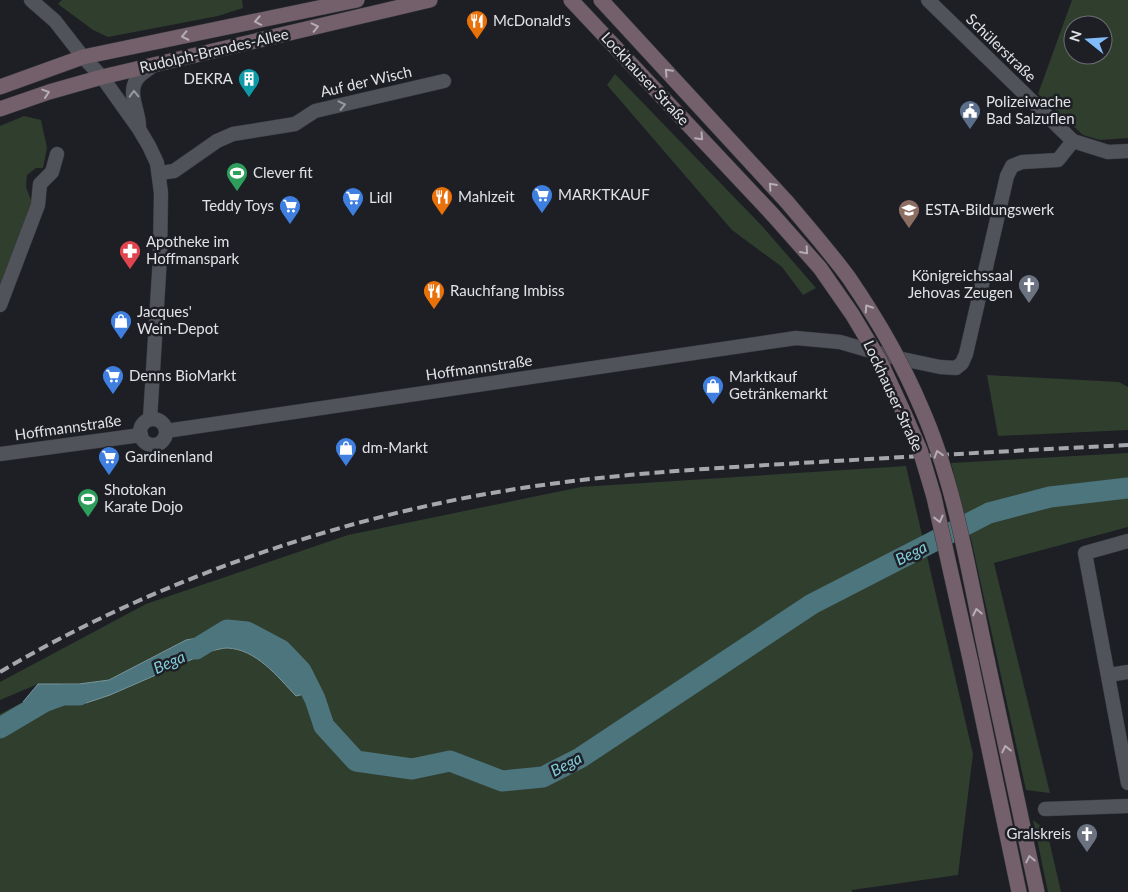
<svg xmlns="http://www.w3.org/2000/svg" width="1128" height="892" font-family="Lato,sans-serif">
  <rect width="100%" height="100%" fill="#1d1f25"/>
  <g fill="#303e2e" fill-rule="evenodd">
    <path d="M62,0H242L243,8L218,16L108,37L93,30L58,4Z"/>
    <path d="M1072,0H1128V138L1100,140L1083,135L1038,94ZM1073,25H1103V55H1073Z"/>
    <path d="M615,74L762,226L816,288L803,295L782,267L732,230L607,85Z"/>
    <path d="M24,116L41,120L47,148L43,168H36L27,175L26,187L32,203L0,285V126Z"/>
    <path d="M987,375L1119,382L1128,387V430L998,436Z"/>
    <path d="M1128,453V527L994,563L1050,793L1026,790L972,543L951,463Z"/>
    <path d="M906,466L973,754L958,875L852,890V892H0V714L23,702L43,698L86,703L110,695L211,651C216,650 222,648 227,648C256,649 277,676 296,695L275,653L186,640L109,680L79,684H38L0,700V682L146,604L348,535L581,487Z"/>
    <path d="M1033,820L1047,831L1061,892H1048Z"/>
  </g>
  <path fill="#4d757d" stroke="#79969c" d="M221,634L245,639L275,653L308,693L296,696C277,676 256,649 227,648C222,648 216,650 211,651L110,695L86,703L43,698L23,702L38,684H79L109,680L186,640Z"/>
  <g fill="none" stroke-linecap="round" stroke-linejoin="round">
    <g stroke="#4d757d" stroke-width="21">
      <path d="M196,649L227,630L247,632L281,650L301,671L315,699L324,726L356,761L412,769L450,761L502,781L543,777L580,758L812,604L989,513L1050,497L1128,488"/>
      <path d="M0,728L44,702L63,695H79"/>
    </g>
    <g stroke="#37393e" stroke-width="15">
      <g id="street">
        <path d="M31,0L55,21L83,57L102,77L139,129L149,146L157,163L161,193L160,257L150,419"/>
        <path d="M928,0L1073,141L1108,152L1128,151"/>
        <path d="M139,126C139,111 127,93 137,79C141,73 147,71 152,66"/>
        <path d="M160,173L174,171L217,141L233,134L295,124L315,111L444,81"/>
        <path d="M0,305L38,205L40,184L52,172L57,154"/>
        <circle cx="153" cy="432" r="13"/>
        <path d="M166,431L796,338L840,342L888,356L940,367L956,368L962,363L966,354L1007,176L1012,166L1022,162L1058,160L1073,141"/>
        <path d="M0,454L141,435"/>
        <path d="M1128,541L1085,553L1128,783"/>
        <path d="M1109,675L1128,672"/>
        <path d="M1045,809L1128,806"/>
      </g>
    </g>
    <g stroke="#37393e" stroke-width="16">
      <g id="secondary">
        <path d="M571,0L773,215"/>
        <path d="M601,0L787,202"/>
        <path d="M0,87L83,57L357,0"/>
        <path d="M0,109L49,92L102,77L430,0"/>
        <path d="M987,659L1037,892"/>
        <path d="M971,663L1019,892"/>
      </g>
    </g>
    <use href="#street" stroke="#51535a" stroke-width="14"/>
    <use href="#secondary" stroke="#74606b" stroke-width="15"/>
    <path stroke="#a5a7ac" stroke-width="4" stroke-dasharray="10 5" stroke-linecap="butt" d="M0,672C151,582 342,516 516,489C616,473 717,468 818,462C922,456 1025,450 1128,445"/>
    <g stroke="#37393e" stroke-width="16" stroke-linecap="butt">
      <g id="secondary-bridge">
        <path d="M787,202C808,227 830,252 849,278C877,319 902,362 921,407C956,486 969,575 987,659"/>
        <path d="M773,215L820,268L852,314L879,359L903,411L920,450L934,497L971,663"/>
      </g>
    </g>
    <use href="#secondary-bridge" stroke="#74606b" stroke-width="15"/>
  </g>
  <defs><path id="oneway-chevron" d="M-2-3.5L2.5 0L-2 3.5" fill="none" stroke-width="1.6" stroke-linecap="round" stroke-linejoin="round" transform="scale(1.25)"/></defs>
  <g stroke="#b5aeb5">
    <use href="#oneway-chevron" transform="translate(258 21) rotate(169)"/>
    <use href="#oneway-chevron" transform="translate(315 27) rotate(-13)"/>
    <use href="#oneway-chevron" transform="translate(185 36) rotate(168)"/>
    <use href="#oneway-chevron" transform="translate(668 72) rotate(-133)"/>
    <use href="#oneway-chevron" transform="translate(46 93) rotate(-18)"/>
    <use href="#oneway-chevron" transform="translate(700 137) rotate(47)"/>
    <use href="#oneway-chevron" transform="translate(772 186) rotate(-132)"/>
    <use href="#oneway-chevron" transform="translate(805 251) rotate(49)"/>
    <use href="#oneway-chevron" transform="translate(868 308) rotate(-123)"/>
    <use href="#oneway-chevron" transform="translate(938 454) rotate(-107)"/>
    <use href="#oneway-chevron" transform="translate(939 519) rotate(76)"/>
    <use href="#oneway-chevron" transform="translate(977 612) rotate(-102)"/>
    <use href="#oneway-chevron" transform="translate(1006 749) rotate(-102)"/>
    <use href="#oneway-chevron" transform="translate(1030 859) rotate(-102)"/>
  </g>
  <g stroke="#989aa0">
    <use href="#oneway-chevron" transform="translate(134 94) rotate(-91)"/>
    <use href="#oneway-chevron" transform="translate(342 105) rotate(-13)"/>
  </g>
  <defs>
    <g id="restaurant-pin" transform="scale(1.125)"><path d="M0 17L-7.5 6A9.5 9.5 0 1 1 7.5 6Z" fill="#e8710a" stroke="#1d1f25"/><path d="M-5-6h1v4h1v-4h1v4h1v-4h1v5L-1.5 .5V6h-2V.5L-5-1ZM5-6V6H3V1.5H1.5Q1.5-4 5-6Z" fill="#fff"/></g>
    <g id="building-pin" transform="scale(1.125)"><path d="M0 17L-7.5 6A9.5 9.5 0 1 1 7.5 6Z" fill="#0f9aa8" stroke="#1d1f25"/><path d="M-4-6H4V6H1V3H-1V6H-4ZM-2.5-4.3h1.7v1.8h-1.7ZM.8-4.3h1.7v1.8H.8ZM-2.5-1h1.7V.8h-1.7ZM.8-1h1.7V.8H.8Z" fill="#fff"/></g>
    <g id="civic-pin" transform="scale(1.125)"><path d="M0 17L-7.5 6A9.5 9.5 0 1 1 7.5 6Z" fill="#5c6f8a" stroke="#1d1f25"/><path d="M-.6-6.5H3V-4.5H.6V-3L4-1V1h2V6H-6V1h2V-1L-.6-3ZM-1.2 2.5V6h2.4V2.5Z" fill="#fff"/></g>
    <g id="stadium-pin" transform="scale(1.125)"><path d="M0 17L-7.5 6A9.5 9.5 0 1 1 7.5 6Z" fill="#2e9e5b" stroke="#1d1f25"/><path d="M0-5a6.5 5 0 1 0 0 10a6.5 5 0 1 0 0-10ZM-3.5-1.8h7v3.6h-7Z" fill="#fff"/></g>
    <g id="supermarket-pin" transform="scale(1.125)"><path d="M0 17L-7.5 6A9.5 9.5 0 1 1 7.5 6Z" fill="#3f7fe0" stroke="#1d1f25"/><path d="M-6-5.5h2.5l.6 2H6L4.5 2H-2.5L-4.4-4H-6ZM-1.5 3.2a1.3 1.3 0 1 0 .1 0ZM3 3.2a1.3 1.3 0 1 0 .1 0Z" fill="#fff"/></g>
    <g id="school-pin" transform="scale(1.125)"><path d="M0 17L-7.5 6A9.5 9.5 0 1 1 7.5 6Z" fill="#8d6e63" stroke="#1d1f25"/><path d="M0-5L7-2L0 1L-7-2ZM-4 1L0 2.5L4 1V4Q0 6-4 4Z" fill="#fff"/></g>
    <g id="pharmacy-pin" transform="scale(1.125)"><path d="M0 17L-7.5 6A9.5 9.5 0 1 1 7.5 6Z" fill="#e0444e" stroke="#1d1f25"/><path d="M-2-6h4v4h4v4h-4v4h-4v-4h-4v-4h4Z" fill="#fff"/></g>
    <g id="church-pin" transform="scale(1.125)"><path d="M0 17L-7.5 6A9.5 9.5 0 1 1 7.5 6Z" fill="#6b7280" stroke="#1d1f25"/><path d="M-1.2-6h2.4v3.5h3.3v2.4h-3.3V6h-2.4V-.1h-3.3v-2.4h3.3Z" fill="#fff"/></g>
    <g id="shop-pin" transform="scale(1.125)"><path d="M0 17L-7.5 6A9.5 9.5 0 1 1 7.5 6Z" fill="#3f7fe0" stroke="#1d1f25"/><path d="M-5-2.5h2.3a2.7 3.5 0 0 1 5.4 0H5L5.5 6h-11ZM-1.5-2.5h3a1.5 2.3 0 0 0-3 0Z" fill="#fff"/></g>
  </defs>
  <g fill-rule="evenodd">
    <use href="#restaurant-pin" x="477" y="21"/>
    <use href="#building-pin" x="249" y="79"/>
    <use href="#civic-pin" x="970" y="111"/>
    <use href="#stadium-pin" x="237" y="173"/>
    <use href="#supermarket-pin" x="542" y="195"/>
    <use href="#restaurant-pin" x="442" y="197"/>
    <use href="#supermarket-pin" x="353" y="198"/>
    <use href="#supermarket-pin" x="290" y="206"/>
    <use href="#school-pin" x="909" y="210"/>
    <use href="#pharmacy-pin" x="130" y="251"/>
    <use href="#church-pin" x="1029" y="285"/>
    <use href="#restaurant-pin" x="434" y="291"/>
    <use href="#shop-pin" x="121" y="321"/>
    <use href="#supermarket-pin" x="113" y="376"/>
    <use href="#shop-pin" x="713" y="386"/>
    <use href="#shop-pin" x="346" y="448"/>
    <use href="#supermarket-pin" x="109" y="457"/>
    <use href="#stadium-pin" x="88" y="499"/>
    <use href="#church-pin" x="1087" y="834"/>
  </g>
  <g text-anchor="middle" stroke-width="5" stroke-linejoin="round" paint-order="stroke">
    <g font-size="15" fill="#e0e2e6" stroke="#1d1f25" text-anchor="start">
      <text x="493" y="26">McDonald's</text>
      <text x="233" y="84" text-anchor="end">DEKRA</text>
      <text x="986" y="107">Polizeiwache<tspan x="986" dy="17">Bad Salzuflen</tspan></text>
      <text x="253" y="178">Clever fit</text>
      <text x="558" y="200">MARKTKAUF</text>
      <text x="458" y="202">Mahlzeit</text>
      <text x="369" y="203">Lidl</text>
      <text x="274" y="211" text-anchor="end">Teddy Toys</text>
      <text x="925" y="215">ESTA-Bildungswerk</text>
      <text x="146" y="247">Apotheke im<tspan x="146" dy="17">Hoffmanspark</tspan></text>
      <text x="1013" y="281" text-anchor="end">Königreichssaal<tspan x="1013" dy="17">Jehovas Zeugen</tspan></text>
      <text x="450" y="296">Rauchfang Imbiss</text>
      <text x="137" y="317">Jacques'<tspan x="137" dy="17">Wein-Depot</tspan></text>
      <text x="129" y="381">Denns BioMarkt</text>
      <text x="729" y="382">Marktkauf<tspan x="729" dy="17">Getränkemarkt</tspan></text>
      <text x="362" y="453">dm-Markt</text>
      <text x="125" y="462">Gardinenland</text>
      <text x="104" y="495">Shotokan<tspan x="104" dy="17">Karate Dojo</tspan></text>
      <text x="1071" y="839" text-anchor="end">Gralskreis</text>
    </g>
    <g font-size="15" fill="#e0e2e6" stroke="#1d1f25">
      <text transform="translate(1001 48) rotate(44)" y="5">Schülerstraße</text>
      <text transform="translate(214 51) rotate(-13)" y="5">Rudolph-Brandes-Allee</text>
      <text transform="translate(645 79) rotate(47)" y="5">Lockhauser Straße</text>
      <text transform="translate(366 82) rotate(-13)" y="5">Auf der Wisch</text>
      <text transform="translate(479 368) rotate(-8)" y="5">Hoffmannstraße</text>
      <text transform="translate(893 396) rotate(65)" y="5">Lockhauser Straße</text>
      <text transform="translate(68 428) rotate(-8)" y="5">Hoffmannstraße</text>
    </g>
    <g font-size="16" font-style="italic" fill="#82ccdc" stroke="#1d1f25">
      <text transform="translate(911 553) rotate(-27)" y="6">Bega</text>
      <text transform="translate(169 662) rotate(-24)" y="6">Bega</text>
      <text transform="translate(566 764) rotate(-28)" y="6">Bega</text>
    </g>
  </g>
  <g transform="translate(1088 40) rotate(287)"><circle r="24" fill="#1d1f25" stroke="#6b6d72"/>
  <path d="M0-4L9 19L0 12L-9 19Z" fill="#83bcfb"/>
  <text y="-8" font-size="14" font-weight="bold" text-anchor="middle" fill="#e0e2e6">N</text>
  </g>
</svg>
